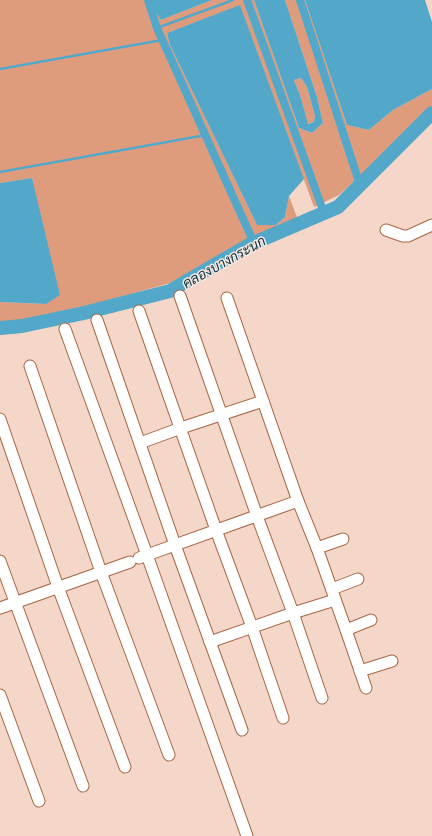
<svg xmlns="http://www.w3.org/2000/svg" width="432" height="836" font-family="'Sofia Sans Condensed',Sarabun,sans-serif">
  <rect width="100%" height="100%" fill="#f5d7c9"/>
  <g fill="#df9c7c">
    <path d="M0,0H152L155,11L161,20L212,0H254L299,128L312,133L323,123L317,97L285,0H305L347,125L369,130L393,110L432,89V106L369,168L339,195L314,207L240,6L167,33L170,45L257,225H276L285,217L289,196L298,220L248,242L170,283L84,307L11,324L0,323V302L46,304L32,178L0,183Z"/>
    <path d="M301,78L307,87L315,116L314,122L307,124L300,95L294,80Z"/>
  </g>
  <g fill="#53a8ca" fill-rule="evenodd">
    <path d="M152,0H212L161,20L155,11Z"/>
    <path d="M254,0H285L317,97L323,123L312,133L299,128ZM301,78L307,87L315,116L314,122L308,124L300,95L294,80Z"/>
    <path d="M305,0H425L432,22V89L393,110L369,130L347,125Z"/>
    <path d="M240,5L304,179L289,196L285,217L276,225H257L170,45L167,33Z"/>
    <path d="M32,178L60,295L46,304L0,302V183Z"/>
  </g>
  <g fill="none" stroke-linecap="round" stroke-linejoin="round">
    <g stroke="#53a8ca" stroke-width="2.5">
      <path d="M157,28L233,0"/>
      <path d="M0,69L162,40"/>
      <path d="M0,172L206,135"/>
    </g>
    <g stroke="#53a8ca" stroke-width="8">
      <path d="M148,0L157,28L254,243"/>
      <path d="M247,0L324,213"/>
      <path d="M300,0L360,185"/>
    </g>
    <path stroke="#53a8ca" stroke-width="14" d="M0,328L22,326L84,313L170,291L187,281L249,245L338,207L432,113"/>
    <g stroke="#a76645" stroke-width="13">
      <g id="minor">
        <path d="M386,230L403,236H408L432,225"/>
        <path d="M180,296L257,516L293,613L322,698"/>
        <path d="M227,298L298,501L317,548L346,630L366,688"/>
        <path d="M139,311L216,530L252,627L283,718"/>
        <path d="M97,320L175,545L242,730"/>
        <path d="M65,329L147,555L247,836"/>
        <path d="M30,366L101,572L169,755"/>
        <path d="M0,419L58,587L125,767"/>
        <path d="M140,443L181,428L263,401"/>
        <path d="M317,548L343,539"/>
        <path d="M139,558L147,555L298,501"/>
        <path d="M0,561L83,786"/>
        <path d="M332,589L358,579"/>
        <path d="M0,608L130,562"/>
        <path d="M346,630L371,620"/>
        <path d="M210,642L293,613L335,600"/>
        <path d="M360,671L392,661"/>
        <path d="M0,695L39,801"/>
      </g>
    </g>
    <use href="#minor" stroke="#fff" stroke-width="11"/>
  </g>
  <g text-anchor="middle" stroke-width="3" stroke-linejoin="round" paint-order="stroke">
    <g font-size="14" font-style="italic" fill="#0b3342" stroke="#f7e8e1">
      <text transform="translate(224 262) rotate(-29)" y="5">คลองบางกระนก</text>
    </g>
  </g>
</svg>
